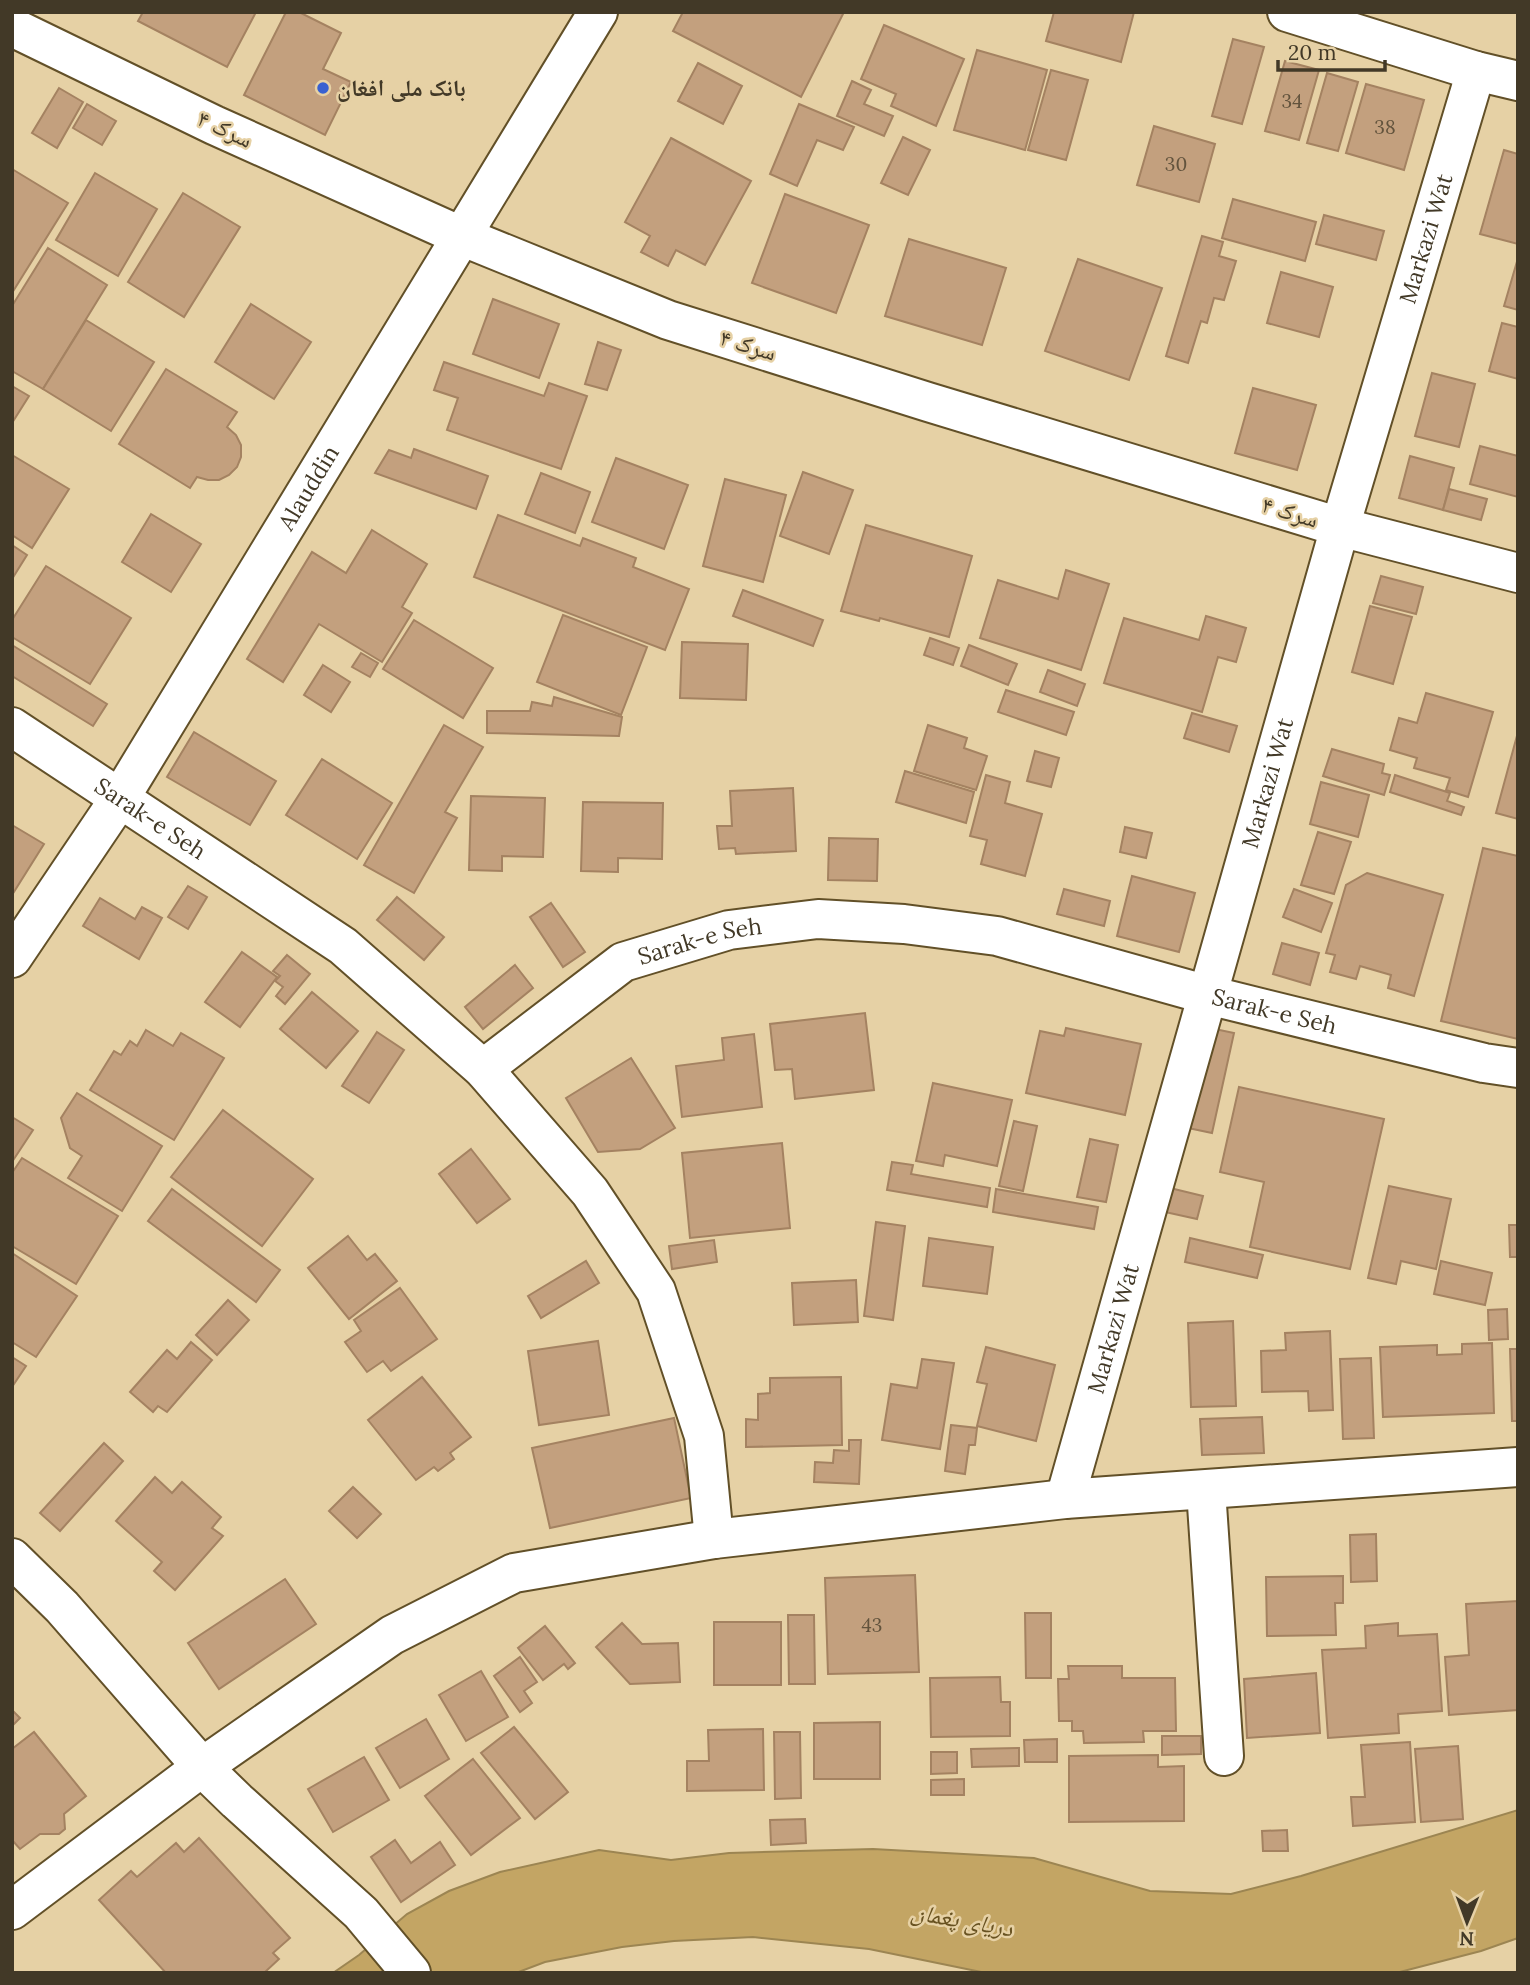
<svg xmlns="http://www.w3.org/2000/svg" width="1530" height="1985" font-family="Lora,'Noto Naskh Arabic',serif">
  <rect width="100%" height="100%" fill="#e6d1a5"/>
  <path fill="#c3a564" stroke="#9c8552" stroke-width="2" d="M1518,1810V1938L1481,1951L1396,1973H986L869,1949L753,1937L674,1941L622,1947L545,1962L516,1973H333L359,1955L407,1914L449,1891L500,1872L599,1850L671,1860L729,1853L873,1849L1034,1858L1150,1891L1231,1894L1301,1876Z"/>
  <g fill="#c3a07e" stroke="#a48261" stroke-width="2">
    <path d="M143,12H256L227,67L138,21Z"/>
    <path d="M286,12H299L341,33L323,69L351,82L325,135L244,95Z"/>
    <path d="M683,12H844L801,97L673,31Z"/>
    <path d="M1054,12H1134L1121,62L1046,41Z"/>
    <path d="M884,25L964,59L936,126L891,106L896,94L861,79Z"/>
    <path d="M1233,39L1264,47L1242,124L1212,116Z"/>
    <path d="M977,50L1047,70L1025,150L954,130Z"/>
    <path d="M1285,61L1319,70L1299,140L1265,131Z"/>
    <path d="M698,63L742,86L723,124L678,101Z"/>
    <path d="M1051,70L1088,80L1066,160L1028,150Z"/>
    <path d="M1327,73L1358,82L1338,151L1307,143Z"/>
    <path d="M852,81L871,90L864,104L893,116L884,136L837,116Z"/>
    <path d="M1366,84L1424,100L1404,170L1346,153Z"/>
    <path d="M59,88L83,102L57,148L32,133Z"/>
    <path d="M87,104L116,121L102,145L73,128Z"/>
    <path d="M799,104L854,127L843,150L817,140L797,186L770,174Z"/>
    <path d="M1154,126L1215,144L1199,202L1137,185Z"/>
    <path d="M903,137L930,150L908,195L881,183Z"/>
    <path d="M671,138L751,181L705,265L676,250L668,266L641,252L650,236L625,222Z"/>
    <path d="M1504,150L1518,154V244L1480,234Z"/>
    <path d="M12,169L68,203L12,293Z"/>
    <path d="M95,173L157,209L118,276L56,240Z"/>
    <path d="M183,193L240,227L184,317L128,282Z"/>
    <path d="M785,194L869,225L836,313L752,283Z"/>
    <path d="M1233,199L1316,222L1305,261L1222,238Z"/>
    <path d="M1324,215L1384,231L1376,260L1316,244Z"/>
    <path d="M1202,236L1223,242L1219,256L1236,261L1224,300L1214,298L1207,323L1201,321L1188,363L1166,356Z"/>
    <path d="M909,239L1006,268L982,345L885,316Z"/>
    <path d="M48,248L107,285L43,389L12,371V306Z"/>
    <path d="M1518,258V310L1504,306Z"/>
    <path d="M1078,259L1162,288L1129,380L1045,351Z"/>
    <path d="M1281,272L1333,287L1319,337L1267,323Z"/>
    <path d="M493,299L559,324L539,378L473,354Z"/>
    <path d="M251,304L311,342L274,399L215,362Z"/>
    <path d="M86,320L154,362L111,431L43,389Z"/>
    <path d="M1502,323L1518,327V379L1489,371Z"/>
    <path d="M598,342L621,350L607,390L585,384Z"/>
    <path d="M444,362L544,396L549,383L587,396L561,469L447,430L458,398L434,390Z"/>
    <path d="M166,369L237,412L227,427L236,435L241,445V457L237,467L229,475L219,480H208L197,477L190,488L119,444Z"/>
    <path d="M1432,373L1475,384L1459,447L1415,436Z"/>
    <path d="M12,386L29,396L12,423Z"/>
    <path d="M1253,388L1316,405L1297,470L1235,453Z"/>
    <path d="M1480,446L1518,456V497L1470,484Z"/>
    <path d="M414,449L488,476L476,509L375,473L389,450L411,458Z"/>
    <path d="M12,455L69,489L32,548L12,535Z"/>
    <path d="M1410,456L1454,468L1443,510L1399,498Z"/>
    <path d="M616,458L688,485L664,549L592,522Z"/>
    <path d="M803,472L853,490L829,554L780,536Z"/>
    <path d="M541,473L590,492L575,533L525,514Z"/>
    <path d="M725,479L786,495L763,582L703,566Z"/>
    <path d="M1449,489L1487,499L1481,520L1443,510Z"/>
    <path d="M151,514L201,544L171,592L122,562Z"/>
    <path d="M498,515L580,546L583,538L636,558L633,567L689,589L665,650L474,577Z"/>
    <path d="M866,525L972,556L949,637L880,618L879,621L841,611Z"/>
    <path d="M372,530L427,564L402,607L412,613L382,662L319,624L283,682L247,659L312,552L346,573Z"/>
    <path d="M12,545L27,555L12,579Z"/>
    <path d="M46,566L131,618L90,684L12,637V620Z"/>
    <path d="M1066,570L1109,584L1081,670L980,638L998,580L1058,599Z"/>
    <path d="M1381,576L1423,587L1416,614L1373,603Z"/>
    <path d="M743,590L823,620L813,646L733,616Z"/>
    <path d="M1370,606L1412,617L1393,684L1352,672Z"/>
    <path d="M563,615L647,647L621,715L537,682Z"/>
    <path d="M1206,616L1246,628L1236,662L1218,657L1202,712L1104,683L1124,618L1199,640Z"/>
    <path d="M414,620L493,668L463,718L383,669Z"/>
    <path d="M930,638L959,648L953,665L924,655Z"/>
    <path d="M682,642L748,644L746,700L680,698Z"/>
    <path d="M12,645L107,704L93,726L12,676Z"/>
    <path d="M969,645L1017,664L1008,685L961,666Z"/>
    <path d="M361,653L378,663L370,677L352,667Z"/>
    <path d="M323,665L350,682L331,712L304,695Z"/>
    <path d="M1048,670L1085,684L1077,706L1040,692Z"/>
    <path d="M1006,690L1074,712L1066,735L998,712Z"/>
    <path d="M1426,693L1493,712L1468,797L1446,790L1450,778L1414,768L1417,758L1390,750L1399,718L1417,723Z"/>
    <path d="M554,697L622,717L619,736L487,733V711H530L532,702L552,706Z"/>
    <path d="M1192,713L1237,726L1229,752L1184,738Z"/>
    <path d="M444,725L483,747L445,812L457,818L414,893L364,865Z"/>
    <path d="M928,725L967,738L964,748L987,756L976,790L914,771Z"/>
    <path d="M194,732L276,781L250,825L167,777Z"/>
    <path d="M1518,732V819L1496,813Z"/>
    <path d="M1332,749L1384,764L1382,773L1390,775L1384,795L1323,776Z"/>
    <path d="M1035,751L1059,758L1051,787L1027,781Z"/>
    <path d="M322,759L392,803L357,859L286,815Z"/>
    <path d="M905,771L974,792L966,823L896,802Z"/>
    <path d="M986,775L1010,782L1005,803L1042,814L1025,876L981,864L987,840L970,836Z"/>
    <path d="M1395,775L1450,793L1447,801L1464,807L1461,815L1390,792Z"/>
    <path d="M1321,782L1369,795L1358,837L1310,824Z"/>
    <path d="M793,788L796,851L736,854L735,848L719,849L717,826H732L730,791Z"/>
    <path d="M471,796L545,798L543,857L502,856V871L469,870Z"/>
    <path d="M583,802L663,803L662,859L618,858V872L581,871Z"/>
    <path d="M12,825L44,844L12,895Z"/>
    <path d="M1125,827L1152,833L1146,858L1120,852Z"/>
    <path d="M1318,832L1351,842L1334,894L1301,885Z"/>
    <path d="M829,838L878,839L877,881L828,880Z"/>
    <path d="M1483,848L1518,856V1039L1441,1021Z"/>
    <path d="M1367,873L1443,895L1414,996L1388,988L1391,975L1360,966L1356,979L1330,972L1335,955L1326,953L1346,885Z"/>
    <path d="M1132,876L1195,893L1179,952L1117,936Z"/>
    <path d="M188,886L207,897L188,929L168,917Z"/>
    <path d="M1064,889L1110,901L1104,926L1057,914Z"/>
    <path d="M1294,889L1332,903L1321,932L1283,917Z"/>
    <path d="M397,897L444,937L424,960L377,920Z"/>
    <path d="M100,898L135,919L142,907L162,918L139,959L83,926Z"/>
    <path d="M551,903L585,952L563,967L530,917Z"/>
    <path d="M1282,943L1319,953L1310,985L1273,974Z"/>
    <path d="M242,952L277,977L240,1027L205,1002Z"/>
    <path d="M287,955L310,974L285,1004L276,996L283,987L275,981L280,976L273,971Z"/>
    <path d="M515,965L533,988L483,1029L465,1007Z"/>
    <path d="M312,992L358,1031L326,1068L280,1029Z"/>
    <path d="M865,1013L874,1090L795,1099L792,1069L775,1070L770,1024Z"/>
    <path d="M1066,1028L1141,1044L1125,1115L1026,1093L1040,1031L1064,1036Z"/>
    <path d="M1210,1028L1234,1033L1212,1133L1188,1128Z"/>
    <path d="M146,1030L173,1046L181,1033L224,1058L174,1140L90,1090L114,1051L121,1055L130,1041L137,1046Z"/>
    <path d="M377,1032L404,1050L369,1103L342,1086Z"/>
    <path d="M754,1034L762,1107L682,1117L676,1066L724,1060L722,1038Z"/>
    <path d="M631,1058L675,1128L640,1149L598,1152L566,1098Z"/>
    <path d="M933,1083L1012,1100L997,1166L945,1155L943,1166L916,1161Z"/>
    <path d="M1239,1087L1384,1119L1350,1269L1250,1247L1264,1182L1220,1172Z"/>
    <path d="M77,1093L162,1146L122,1211L68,1178L82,1156L70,1148L61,1118Z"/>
    <path d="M223,1110L313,1179L262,1246L171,1177Z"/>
    <path d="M12,1117L33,1130L12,1162Z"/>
    <path d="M1014,1121L1037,1126L1023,1191L999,1186Z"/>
    <path d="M1090,1139L1118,1145L1106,1202L1077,1197Z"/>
    <path d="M782,1143L790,1228L690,1238L682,1153Z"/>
    <path d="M471,1149L510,1199L477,1223L439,1174Z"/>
    <path d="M22,1158L118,1216L76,1284L12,1246V1173Z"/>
    <path d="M892,1162L913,1165L911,1174L990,1188L987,1207L887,1190Z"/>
    <path d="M1389,1186L1451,1199L1436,1269L1401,1261L1396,1284L1368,1278Z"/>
    <path d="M1170,1188L1203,1196L1197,1219L1165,1212Z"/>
    <path d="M172,1189L280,1270L256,1302L148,1221Z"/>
    <path d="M996,1189L1098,1207L1094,1229L993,1212Z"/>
    <path d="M876,1222L905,1226L893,1320L864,1316Z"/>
    <path d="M1509,1225H1518V1257H1510Z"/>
    <path d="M348,1236L367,1260L375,1254L397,1281L349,1319L308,1268Z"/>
    <path d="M929,1238L993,1247L987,1294L923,1286Z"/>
    <path d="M1190,1238L1263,1255L1257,1278L1185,1262Z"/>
    <path d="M714,1240L717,1262L672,1269L669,1246Z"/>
    <path d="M12,1253L77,1296L36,1357L12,1342Z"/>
    <path d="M586,1261L599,1283L541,1318L528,1296Z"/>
    <path d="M1441,1261L1492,1273L1485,1305L1434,1294Z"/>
    <path d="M856,1280L858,1322L794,1325L792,1283Z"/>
    <path d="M400,1288L437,1339L391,1371L383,1361L367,1372L345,1342L361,1331L354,1320Z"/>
    <path d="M228,1300L249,1320L217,1355L196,1335Z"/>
    <path d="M1507,1309L1508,1339L1489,1340L1488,1310Z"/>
    <path d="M1233,1321L1236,1406L1191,1407L1188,1323Z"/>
    <path d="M1330,1331L1333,1410L1309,1411L1308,1391L1262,1392L1261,1351L1286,1350L1285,1333Z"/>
    <path d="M598,1341L609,1415L539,1425L528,1351Z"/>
    <path d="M191,1342L212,1360L167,1412L158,1406L153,1412L130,1392L167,1350L177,1359Z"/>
    <path d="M1492,1343L1494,1413L1383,1417L1380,1347L1437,1345V1355L1462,1354V1344Z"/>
    <path d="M986,1347L1055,1365L1036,1441L977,1426L987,1384L977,1382Z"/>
    <path d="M1510,1349H1518V1421H1512Z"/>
    <path d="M12,1357L26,1366L12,1387Z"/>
    <path d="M1371,1358L1374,1438L1343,1439L1340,1359Z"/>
    <path d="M922,1359L954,1363L940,1449L882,1440L891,1384L917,1388Z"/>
    <path d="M422,1377L471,1437L450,1453L454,1459L438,1471L434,1467L416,1480L368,1420Z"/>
    <path d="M841,1377L842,1445L746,1447V1419L758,1420V1394L770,1393V1378Z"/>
    <path d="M1262,1417L1264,1453L1202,1455L1200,1419Z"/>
    <path d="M674,1418L691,1498L550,1528L532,1448Z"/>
    <path d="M951,1425L977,1428L975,1445H969L965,1474L945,1471Z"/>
    <path d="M849,1440H861L859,1484L814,1482L815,1462L833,1463L834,1450L849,1451Z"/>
    <path d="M104,1443L123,1461L60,1531L40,1513Z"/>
    <path d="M155,1477L172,1493L182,1482L221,1517L212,1528L223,1536L175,1590L154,1571L162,1562L116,1521Z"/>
    <path d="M353,1487L381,1514L357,1538L329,1511Z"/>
    <path d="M1376,1534L1377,1581L1351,1582L1350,1535Z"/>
    <path d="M915,1575L919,1672L828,1674L825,1578Z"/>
    <path d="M1343,1576V1603H1335L1336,1635L1267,1636L1266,1577Z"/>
    <path d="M285,1579L316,1624L219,1689L188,1643Z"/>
    <path d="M1518,1601V1710L1449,1715L1445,1657L1469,1655L1466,1604Z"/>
    <path d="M1025,1613H1051V1678H1026Z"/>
    <path d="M788,1615H814L815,1684H789Z"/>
    <rect x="714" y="1622" width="67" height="63"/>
    <path d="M622,1623L642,1644L678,1643L680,1682L630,1684L596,1647Z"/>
    <path d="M1398,1623V1636L1437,1634L1442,1711L1398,1714L1399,1733L1328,1738L1322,1650L1366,1648L1365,1626Z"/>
    <path d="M545,1626L575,1663L568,1669L564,1664L543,1680L518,1648Z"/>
    <path d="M520,1657L537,1682L524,1691L532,1703L520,1712L494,1676Z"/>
    <path d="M1068,1666H1122V1678H1175L1176,1731H1143L1144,1742L1084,1743L1083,1731H1072V1721H1059L1058,1679H1069Z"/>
    <path d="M481,1671L508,1717L466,1741L439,1695Z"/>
    <path d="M1316,1673L1320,1733L1247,1738L1244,1679Z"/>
    <path d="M1000,1677L1001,1702H1010V1736L931,1737L930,1678Z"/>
    <path d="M12,1710L20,1718L12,1726Z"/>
    <path d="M426,1719L449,1759L400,1788L376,1748Z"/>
    <path d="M880,1722V1779H814V1723Z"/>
    <path d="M514,1727L568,1792L535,1819L481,1753Z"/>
    <path d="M763,1729L764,1790L687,1791V1761H709L708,1730Z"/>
    <path d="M34,1732L86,1796L64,1814L65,1829L59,1834H40L20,1849L12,1840V1749Z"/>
    <path d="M774,1732H800L801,1798L775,1799Z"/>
    <path d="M1162,1736H1201V1754L1162,1755Z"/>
    <path d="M1057,1739V1762H1025L1024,1740Z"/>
    <path d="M1410,1742L1415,1822L1353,1826L1351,1797H1365L1361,1745Z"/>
    <path d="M1458,1746L1463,1819L1421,1822L1415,1749Z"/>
    <path d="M1019,1748V1766L972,1767L971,1749Z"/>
    <path d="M931,1752H957V1773L931,1774Z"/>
    <path d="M1158,1755V1767L1184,1766V1821L1069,1822V1756Z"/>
    <path d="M364,1757L389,1800L333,1832L308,1789Z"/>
    <path d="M473,1759L520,1818L471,1855L425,1796Z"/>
    <path d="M964,1779V1795H931V1780Z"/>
    <path d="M805,1819L806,1843L771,1845L770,1820Z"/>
    <path d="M1287,1830L1288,1851H1263L1262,1831Z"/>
    <path d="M199,1838L290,1938L273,1953L279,1959L264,1973H166L99,1900L131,1871L137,1877L176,1843L184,1852Z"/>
    <path d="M395,1840L411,1863L440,1842L455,1865L401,1902L371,1857Z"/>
  </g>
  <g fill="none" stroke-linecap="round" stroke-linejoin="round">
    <g stroke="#625028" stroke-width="42">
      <g id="minor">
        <path d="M1287,12L1476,71L1518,81"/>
        <path d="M12,27L214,125L461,236L668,320L928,402L1340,527L1518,573"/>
        <path id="s1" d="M12,727L343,946L483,1069L590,1192L656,1291L704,1436L714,1539"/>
        <path id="s2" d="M12,958L120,798L598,12"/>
        <path id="s3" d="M483,1069L623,962L729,930L818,919L904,924L997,936L1208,995L1484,1063L1518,1068"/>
        <path d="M1206,1490L1224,1756"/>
        <path id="s4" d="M1065,1499L1340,527L1476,71"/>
        <path d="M12,1558L62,1607L202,1767L237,1801L361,1913L411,1973"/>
        <path d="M12,1910L202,1767L392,1635L514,1573L714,1539L1065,1499L1518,1467"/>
      </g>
    </g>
    <use href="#minor" stroke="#fff" stroke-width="38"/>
  </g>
  <circle fill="#3861d1" stroke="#e6d1a5" stroke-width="2.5" cx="323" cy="88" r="7"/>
  <g text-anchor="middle" stroke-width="5" stroke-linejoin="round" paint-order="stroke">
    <g font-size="19" fill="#62533d">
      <text x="1292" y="108">34</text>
      <text x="1385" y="134">38</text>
      <text x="1176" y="171">30</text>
      <text x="872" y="1632">43</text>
    </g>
    <g font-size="23" font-weight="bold" fill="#423927" stroke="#e6d1a5" text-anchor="start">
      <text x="337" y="96">بانک ملی افغان</text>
    </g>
    <g font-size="23" fill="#423927" stroke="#e6d1a5">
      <text transform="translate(225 129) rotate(25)" y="8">سرک ۴</text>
      <text dy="8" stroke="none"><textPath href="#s4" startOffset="1311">Markazi Wat</textPath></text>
      <text transform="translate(748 345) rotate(17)" y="8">سرک ۴</text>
      <text dy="8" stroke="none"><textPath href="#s2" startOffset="556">Alauddin</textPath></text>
      <text transform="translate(1290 512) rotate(17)" y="8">سرک ۴</text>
      <text dy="8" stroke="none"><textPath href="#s4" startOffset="744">Markazi Wat</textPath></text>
      <text dy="8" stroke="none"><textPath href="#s1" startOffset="166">Sarak-e Seh</textPath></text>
      <text dy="8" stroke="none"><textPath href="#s3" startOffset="256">Sarak-e Seh</textPath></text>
      <text dy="8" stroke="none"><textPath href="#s3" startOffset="844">Sarak-e Seh</textPath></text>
      <text dy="8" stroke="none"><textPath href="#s4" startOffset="177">Markazi Wat</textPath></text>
    </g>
    <g font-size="24" font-style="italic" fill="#685221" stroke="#e6d1a5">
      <text transform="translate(962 1920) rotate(10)" y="8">دریای پغمان</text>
    </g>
  </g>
  <rect width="1530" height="1985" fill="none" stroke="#423927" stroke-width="28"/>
  <g transform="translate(1467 1922) rotate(181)" stroke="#e6d1a5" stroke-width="5" paint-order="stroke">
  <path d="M0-5L12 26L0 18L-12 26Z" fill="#423927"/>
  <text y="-10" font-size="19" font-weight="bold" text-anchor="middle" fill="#423927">N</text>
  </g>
  <path d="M1278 60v10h107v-10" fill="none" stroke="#423927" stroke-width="3.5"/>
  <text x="1288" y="60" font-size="21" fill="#423927" stroke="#e6d1a5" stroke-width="5" paint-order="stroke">20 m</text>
</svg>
